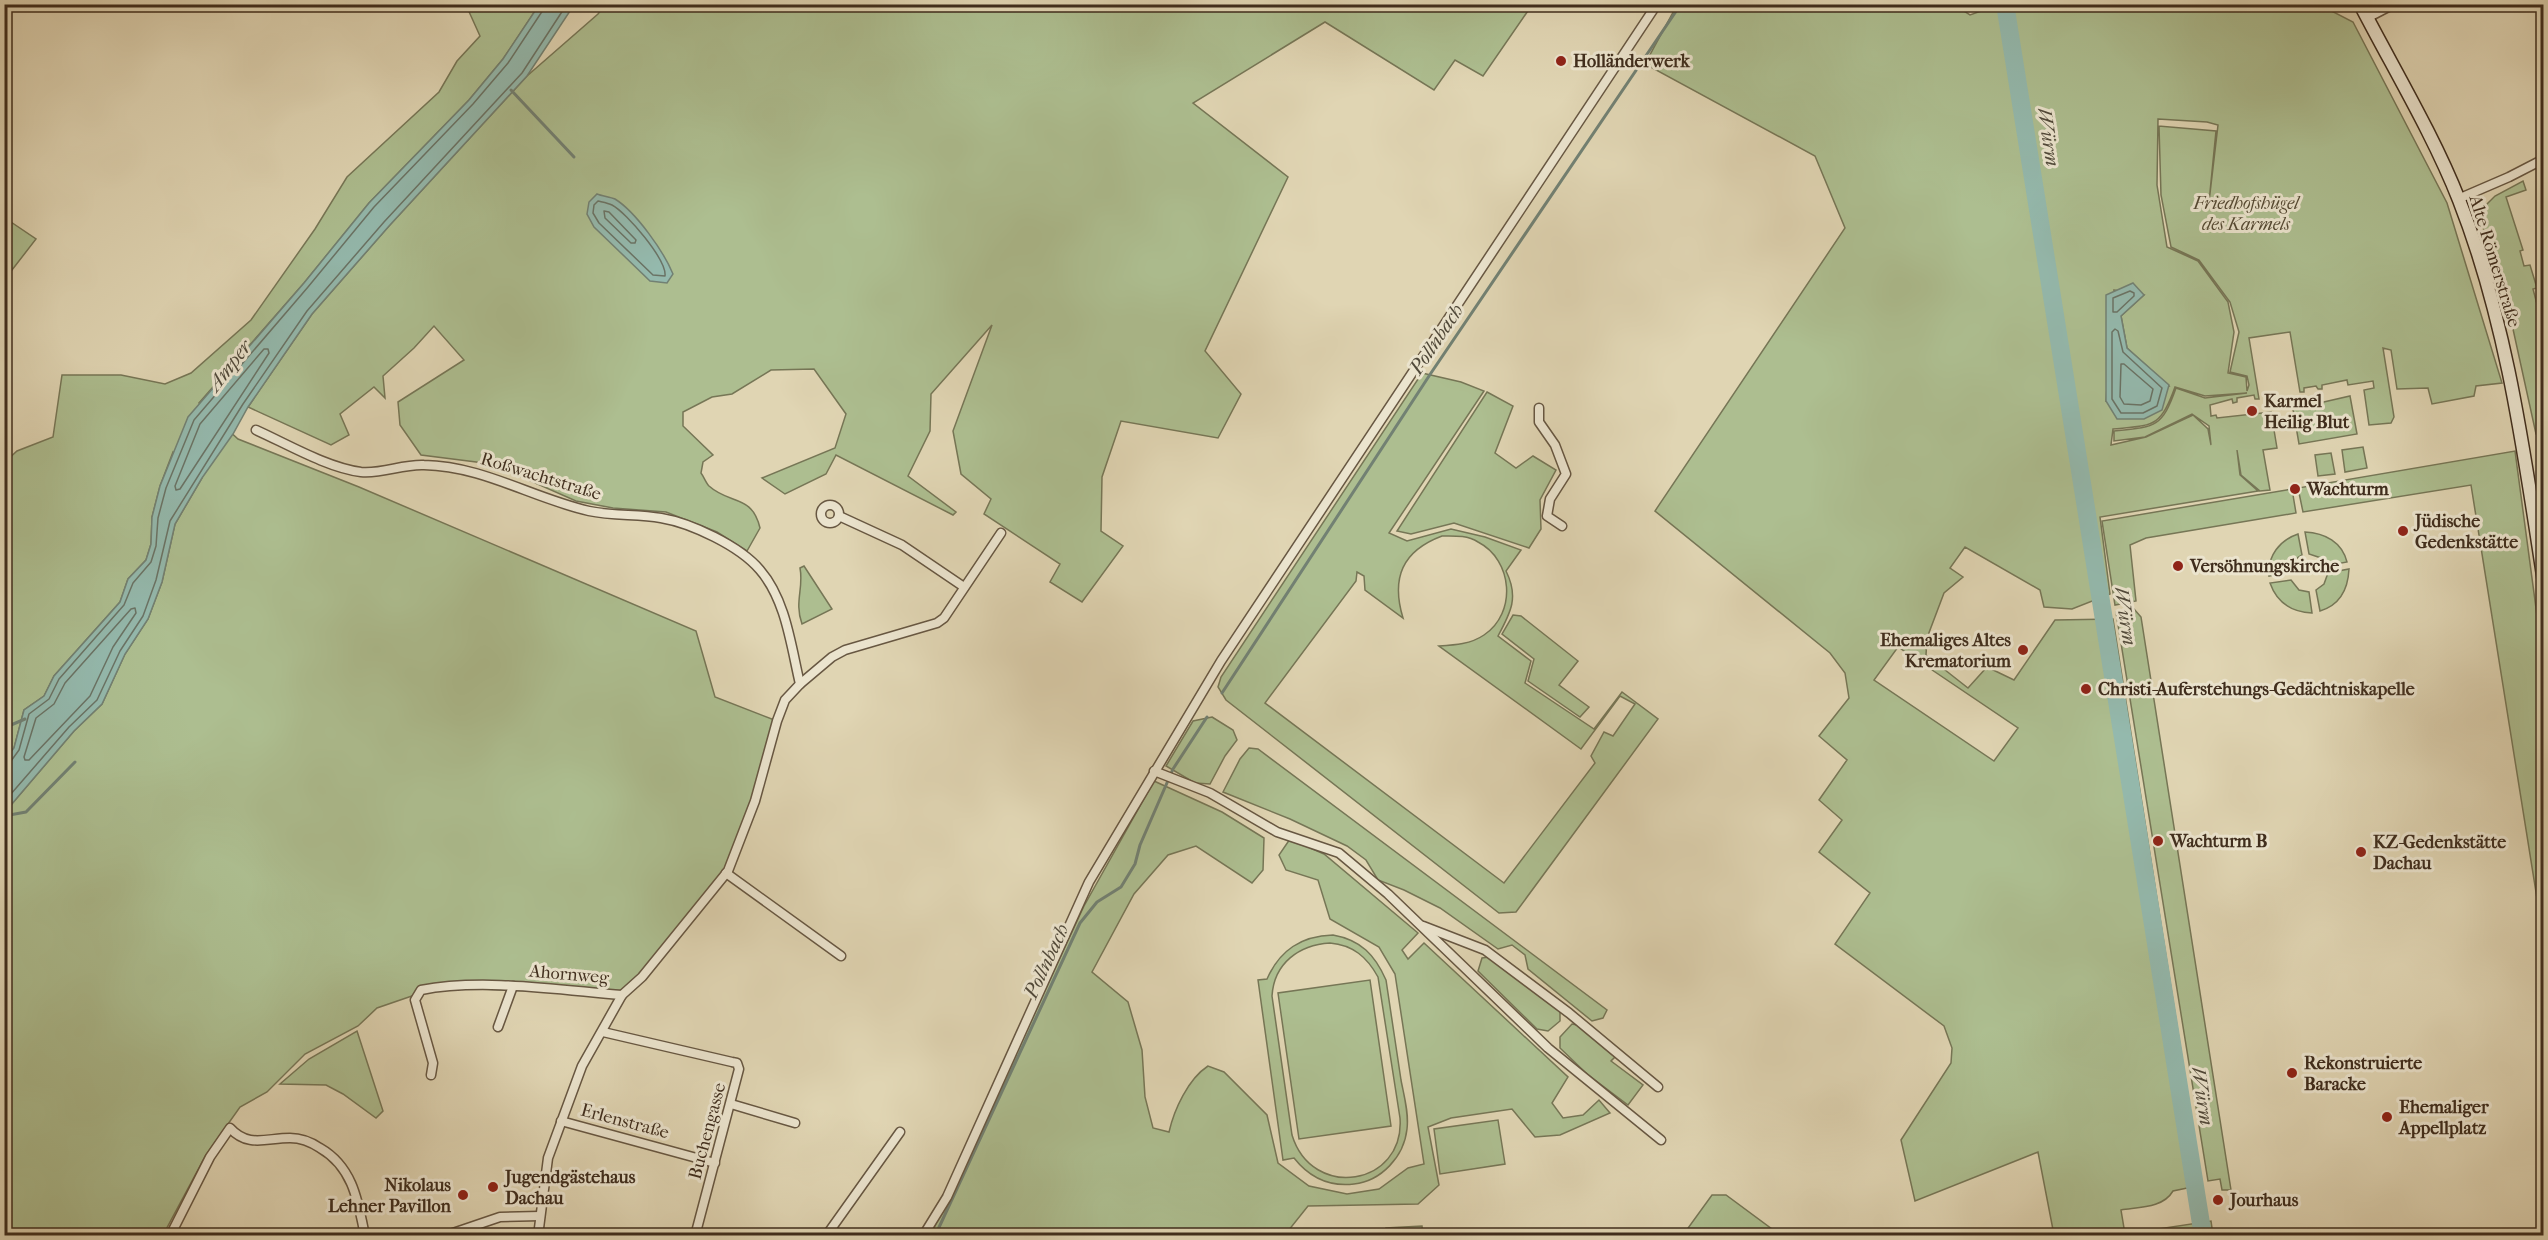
<svg xmlns="http://www.w3.org/2000/svg" width="2548" height="1240" font-family="'IM FELL French Canon',serif">
  <rect width="100%" height="100%" fill="#e0d5b3"/>
  <filter id="stains"><feTurbulence type="fractalNoise" baseFrequency=".00333" numOctaves="4"/><feColorMatrix values="0 0 0 0 .2 0 0 0 0 .09 0 0 0 0 .02 0 0 0 .5 -.17"/></filter>
  <radialGradient id="worn" r=".72"><stop offset=".6" stop-color="#630" stop-opacity="0"/><stop offset="1" stop-color="#630" stop-opacity=".3"/></radialGradient>
  <g fill="#adbe90" stroke="#767656" stroke-width="1.5" fill-rule="evenodd">
    <path d="M1953,4L1970,15L1984,10L1983,4L2320,5L2353,22L2447,203L2502,383L2476,386L2474,396L2432,404L2428,388L2397,389L2391,350L2383,348L2394,417L2391,423L2369,425L2364,390L2374,388L2373,381L2348,385L2347,380L2322,385V389H2318L2316,386L2304,388V392H2300L2290,332L2249,338L2259,399H2255L2254,395L2237,398V402L2233,403L2232,399L2210,405L2211,416L2216,415L2217,418L2271,412L2277,448L2263,450L2270,490L2260,491L2241,475L2237,450L2240,475L2258,491L2100,517L2110,594L2072,609L2044,607L2040,590L1965,547L1950,568L1963,577L1944,593L1927,638L1926,655L1968,688L1987,667L2014,680L2055,620L2113,619L2202,1185L2173,1191C2163,1208 2140,1207 2121,1210L2125,1234L2211,1221L2213,1235H2054L2038,1152L1915,1201L1901,1140L1951,1063L1952,1048L1944,1026L1835,944L1870,893L1819,852L1842,820L1819,800L1847,760L1819,736L1849,698L1845,673L1830,653L1655,511L1845,228L1815,156L1645,64L1677,5ZM2158,119L2207,122L2218,125L2209,202L2216,131L2159,126L2161,195L2171,247L2199,260L2230,302L2239,332L2230,372L2247,376L2249,385L2247,391L2246,377L2228,373L2234,332L2228,302L2198,261L2167,247L2157,185ZM2114,290L2144,295L2121,316L2127,348L2169,386L2106,401ZM2175,387L2205,396L2247,393L2205,398L2176,388C2162,428 2155,427 2114,431V441L2145,437L2192,414L2209,426L2211,445L2208,429L2193,415L2146,437L2111,445L2113,429C2154,425 2160,428 2175,387ZM1898,647L2018,728L1994,761L1874,680Z"/>
    <path d="M466,5H539L503,59L469,100L369,203L304,283L199,403L238,439L359,487L696,631L715,697L777,721L728,871L622,995L438,987L377,1008L358,1026L305,1054L267,1092L240,1107L206,1155L163,1235H12L4,1229L5,812L74,731L102,704L125,654L148,619L162,582L175,524L202,478L173,452L160,486L152,517L151,544L146,560L128,579L120,602L54,676L44,696L24,710L14,748L5,759V462L17,451L53,437L62,375H121L165,384L191,373L251,320L315,229L347,177L439,92L457,61L480,36Z"/>
    <path d="M605,5H1532L1483,76L1455,60L1434,90L1325,22L1193,103L1288,177L1205,351L1241,394L1218,438L1121,421L1102,477L1101,531L1123,546L1082,602L1050,582L1060,564L984,514L991,499L961,474L953,431L992,325L931,394L930,431L908,476L956,512L953,515L836,455L826,474L785,494L762,478L835,448L846,414L814,369L771,370L732,394L712,397L683,412V426L713,455L703,462L701,473C704,477 706,483 709,486C730,505 752,494 760,528L747,551L717,532L666,512L613,508L576,501L492,464L421,455L400,425L398,402L464,360L434,326L414,348L383,376L385,398L374,387L340,414L349,435L331,445L248,407L312,314L389,226L527,76L598,14Z"/>
    <path d="M2523,181L2526,190L2506,197L2523,250L2520,251L2524,266L2530,265L2537,288L2533,289L2543,327V433L2536,434L2504,288L2478,213L2495,196Z"/>
    <path d="M5,218L36,239L5,279Z"/>
    <path d="M1422,373L1461,382L1484,391L1389,533L1407,541L1451,529L1485,537L1521,550L1506,571C1519,597 1511,612 1498,636L1531,661L1525,683L1594,729L1622,692L1658,719L1516,912L1499,913L1226,700L1218,687L1221,677ZM1442,536C1454,536 1467,535 1478,542C1513,560 1517,613 1484,635C1471,644 1455,645 1439,646L1581,749L1620,696L1635,704L1613,736L1604,732L1591,756L1595,763L1504,883L1265,703L1356,581L1357,572L1364,576L1365,590L1403,618C1391,578 1402,551 1442,536Z"/>
    <path d="M1487,392L1513,406L1495,453L1516,468L1533,456L1556,470L1540,500L1541,529L1529,548L1454,523L1411,534L1397,531Z"/>
    <path d="M2350,396L2357,434L2299,444L2293,409Z"/>
    <path d="M2363,447L2367,468L2345,472L2342,450Z"/>
    <path d="M2515,451L2544,668L2543,936L2471,485L2303,512L2298,488Z"/>
    <path d="M2331,453L2335,474L2318,476L2315,455Z"/>
    <path d="M2292,489L2296,513L2146,538L2130,545L2136,601L2115,605L2102,521Z"/>
    <path d="M2305,532C2325,533 2342,542 2347,562L2326,566L2321,558L2309,554Z"/>
    <path d="M2298,534L2302,555L2294,560L2289,572L2269,576C2267,556 2280,540 2298,534Z"/>
    <path d="M804,566L832,609L802,624C794,602 804,588 800,568Z"/>
    <path d="M2349,569C2348,590 2340,605 2320,611L2316,590L2324,584L2328,573Z"/>
    <path d="M2291,580L2299,590L2309,592L2312,613C2291,612 2277,603 2270,583Z"/>
    <path d="M2134,609L2141,617L2231,1190H2222L2220,1179L2208,1181L2116,612Z"/>
    <path d="M1513,615L1521,616L1578,661L1559,685L1589,707L1580,717L1528,681L1534,659L1502,634Z"/>
    <path d="M1212,717L1233,730L1237,740L1225,756L1210,784L1195,783L1166,766L1193,721Z"/>
    <path d="M1249,748L1258,749L1607,1010L1603,1018L1592,1021L1528,969L1525,955L1512,945L1498,949L1440,908L1404,890L1378,880L1366,860L1347,846L1290,819L1223,792L1240,759Z"/>
    <path d="M1154,781L1222,812L1264,838L1263,870L1252,883L1196,846L1168,855L1134,894L1092,972L1128,1002L1142,1050L1145,1097L1153,1128L1169,1132C1174,1110 1188,1079 1208,1066L1224,1072L1267,1115L1278,1163L1309,1186L1347,1194L1379,1189L1408,1168L1424,1164L1395,974L1379,947L1330,919L1318,880L1286,870L1279,855L1290,839L1324,854L1418,933L1402,950L1408,959L1424,943L1568,1077L1552,1103L1563,1118L1583,1115L1599,1100L1610,1113L1560,1135L1535,1137L1512,1109L1451,1118L1428,1127L1439,1185L1418,1204L1308,1206L1288,1231L1294,1235L930,1236L1084,906Z"/>
    <path d="M1333,935C1361,940 1375,955 1386,980C1391,1013 1396,1046 1401,1080C1404,1096 1409,1113 1407,1129C1404,1157 1381,1181 1354,1184C1329,1187 1309,1177 1294,1158L1283,1160L1258,980L1267,979C1280,950 1301,936 1333,935ZM1330,943C1353,945 1367,957 1378,977L1400,1118C1405,1186 1312,1201 1292,1135L1272,996C1274,963 1299,945 1330,943Z"/>
    <path d="M1489,957L1560,1011V1021L1548,1031L1537,1029L1478,971L1482,958Z"/>
    <path d="M1370,980L1391,1126L1299,1139L1278,993Z"/>
    <path d="M1572,1024L1577,1025L1615,1057L1611,1061L1643,1085L1628,1105L1587,1074L1560,1048V1037Z"/>
    <path d="M357,1031L383,1111L376,1118L343,1094L326,1085L280,1084L309,1059Z"/>
    <path d="M1498,1120L1505,1164L1440,1174L1434,1129Z"/>
    <path d="M1712,1195H1726L1780,1235H1683Z"/>
    <path d="M1422,1226L1423,1235H1386V1228Z"/>
  </g>
  <g fill="#94b9ad" stroke="#728173" stroke-width="1.5">
    <path d="M539,5H574L527,76L389,226L312,314L248,407L233,434L202,478L175,524L162,582L148,619L125,654L102,704L74,731L5,812V759L14,748L24,710L44,696L54,676L120,602L128,579L146,560L151,544L152,517L160,486L188,417L304,283L369,203L469,100L503,59Z"/>
    <path d="M597,194C602,196 610,197 615,199C636,212 664,252 673,274L667,283L650,281L594,227L587,214L589,202Z"/>
    <path d="M2133,283L2144,295L2121,316L2127,348L2169,385L2162,410L2144,419H2117L2106,401V295Z"/>
  </g>
  <g fill="none" stroke-linecap="round" stroke-linejoin="round">
    <g stroke="#6a7365" stroke-width="1.5">
      <path d="M598,201C602,202 608,203 612,205C627,213 667,260 665,276L653,275L599,223L593,213L594,205Z"/>
      <path d="M604,211L609,212L636,240L635,243H631L605,218Z"/>
      <path d="M2130,291L2134,293V296L2117,312H2113V298Z"/>
      <path d="M2115,329L2118,331L2123,352L2162,388L2157,406L2143,413H2121L2112,399V332Z"/>
      <path d="M264,349H268L269,353L180,489L176,490L175,486L200,424Z"/>
      <path d="M2121,364H2124L2153,389L2150,401L2141,405L2124,404L2120,397Z"/>
      <path d="M135,608L136,613L113,647L90,696L29,760H25L24,757L36,718L54,704L65,683L131,609Z"/>
      <path d="M4,762L11,761L19,750L29,714L49,699L59,679L124,605L133,583L151,562L156,546L158,518L166,488L194,420L308,287L374,207L473,104L508,63L543,10L544,4"/>
      <path d="M4,802L69,727L97,700L120,651L143,616L156,580L170,521L243,404L307,311L384,222L522,73L567,4"/>
    </g>
    <g stroke="#728173" stroke-width="3">
      <path d="M511,90L574,157"/>
      <path d="M1222,693L1431,373L1681,4"/>
      <path d="M4,728L25,719"/>
      <path d="M4,816L26,812L75,762"/>
      <path d="M935,1236L1080,923L1097,902L1121,887L1135,864L1140,845L1173,769L1207,717"/>
    </g>
    <path stroke="#94b9ad" stroke-width="18" d="M2005,4L2203,1236"/>
    <g stroke="#675742" stroke-width="11">
      <g id="minor">
        <path d="M2367,18L2394,4"/>
        <path d="M2458,199L2509,177L2544,159"/>
        <path d="M1539,408V422L1555,445L1566,474L1550,499L1547,516L1562,526"/>
        <path d="M256,430C287,444 328,468 361,472C383,474 402,464 424,465C483,466 532,498 589,511C613,516 637,514 661,518C691,523 740,546 760,570C786,600 791,646 800,684L785,700L777,721L755,801L728,871L642,977L622,995L582,1066L548,1158L538,1236"/>
        <circle cx="830" cy="514" r="9"/>
        <path d="M839,516L902,545L964,587"/>
        <path d="M800,684L832,657L845,650L937,623L944,618L1001,533"/>
        <path d="M1154,771L1210,793L1277,832L1339,853L1388,894L1548,1048L1661,1140"/>
        <path d="M726,873L841,956"/>
        <path d="M1423,926L1485,950L1569,1013L1658,1087"/>
        <path d="M498,1027L513,986"/>
        <path d="M603,1032L732,1062L737,1063L739,1069L695,1236"/>
        <path d="M431,1075L433,1063L415,1000L421,990C482,978 560,990 622,995"/>
        <path d="M731,1104L795,1123"/>
        <path d="M561,1121L715,1163"/>
        <path d="M170,1236L210,1157L230,1128C248,1148 266,1138 290,1138C301,1138 311,1142 320,1148C353,1167 358,1201 365,1236"/>
        <path d="M436,1236L450,1234L500,1217L540,1216"/>
        <path d="M826,1236L900,1132"/>
        <path d="M923,1236L947,1197L1089,882L1221,661L1657,4"/>
      </g>
    </g>
    <g stroke="#3f2d1d" stroke-width="15">
      <path id="secondary" d="M2360,4C2393,68 2433,134 2459,200C2507,322 2524,453 2544,582"/>
    </g>
    <use href="#minor" stroke="#ebe4ce" stroke-width="8"/>
    <use href="#secondary" stroke="#ebe4ce" stroke-width="12"/>
  </g>
  <g fill="#8f2418" stroke="#ebe4ce" stroke-width="2">
    <circle cx="1561" cy="61" r="6"/>
    <circle cx="2252" cy="411" r="6"/>
    <circle cx="2295" cy="489" r="6"/>
    <circle cx="2403" cy="531" r="6"/>
    <circle cx="2178" cy="566" r="6"/>
    <circle cx="2023" cy="650" r="6"/>
    <circle cx="2086" cy="689" r="6"/>
    <circle cx="2158" cy="841" r="6"/>
    <circle cx="2361" cy="852" r="6"/>
    <circle cx="2292" cy="1073" r="6"/>
    <circle cx="2387" cy="1117" r="6"/>
    <circle cx="493" cy="1187" r="6"/>
    <circle cx="463" cy="1195" r="6"/>
    <circle cx="2218" cy="1200" r="6"/>
  </g>
  <g text-anchor="middle" stroke-width="6" stroke-linejoin="round" paint-order="stroke">
    <g font-size="18" font-weight="bold" fill="#3f2d1d" stroke="#ebe4ce" text-anchor="start">
      <text x="1573" y="67">Holländerwerk</text>
      <text x="2264" y="407">Karmel<tspan x="2264" dy="21">Heilig Blut</tspan></text>
      <text x="2307" y="495">Wachturm</text>
      <text x="2415" y="527">Jüdische<tspan x="2415" dy="21">Gedenkstätte</tspan></text>
      <text x="2190" y="572">Versöhnungskirche</text>
      <text x="2011" y="646" text-anchor="end">Ehemaliges Altes<tspan x="2011" dy="21">Krematorium</tspan></text>
      <text x="2098" y="695">Christi-Auferstehungs-Gedächtniskapelle</text>
      <text x="2170" y="847">Wachturm B</text>
      <text x="2373" y="848">KZ-Gedenkstätte<tspan x="2373" dy="21">Dachau</tspan></text>
      <text x="2304" y="1069">Rekonstruierte<tspan x="2304" dy="21">Baracke</tspan></text>
      <text x="2399" y="1113">Ehemaliger<tspan x="2399" dy="21">Appellplatz</tspan></text>
      <text x="505" y="1183">Jugendgästehaus<tspan x="505" dy="21">Dachau</tspan></text>
      <text x="451" y="1191" text-anchor="end">Nikolaus<tspan x="451" dy="21">Lehner Pavillon</tspan></text>
      <text x="2230" y="1206">Jourhaus</text>
    </g>
    <g font-size="18" font-style="italic" fill="#554a34" stroke="#ebe4ce">
      <text x="2246" y="209">Friedhofshügel<tspan x="2246" dy="21">des Karmels</tspan></text>
    </g>
    <g font-size="18" fill="#3f2d1d" stroke="#ebe4ce">
      <text transform="translate(2495 261) rotate(73)" y="6">Alte Römerstraße</text>
      <text transform="translate(541 476) rotate(17)" y="6">Roßwachtstraße</text>
      <text transform="translate(569 974) rotate(5)" y="6">Ahornweg</text>
      <text transform="translate(625 1121) rotate(15)" y="6">Erlenstraße</text>
      <text transform="translate(707 1131) rotate(-75)" y="6">Buchengasse</text>
    </g>
    <g font-size="20" font-style="italic" fill="#50493a" stroke="#ebe4ce">
      <text transform="translate(2049 137) rotate(81)" y="7">Würm</text>
      <text transform="translate(1436 339) rotate(-56)" y="7">Pollnbach</text>
      <text transform="translate(229 365) rotate(-52)" y="7">Amper</text>
      <text transform="translate(2126 616) rotate(81)" y="7">Würm</text>
      <text transform="translate(1046 961) rotate(-65)" y="7">Pollnbach</text>
      <text transform="translate(2203 1096) rotate(81)" y="7">Würm</text>
    </g>
  </g>
  <rect width="2548" height="1240" fill="none" stroke="#e0d5b3" stroke-width="24"/>
  <rect x="6" y="6" width="2536" height="1228" fill="none" stroke="#3f2d1d" stroke-width="3"/>
  <rect x="12" y="12" width="2524" height="1216" fill="none" stroke="#3f2d1d" stroke-width="1.5"/>
  <rect width="100%" height="100%" filter="url(#stains)"/>
  <rect width="100%" height="100%" fill="url(#worn)"/>
</svg>
